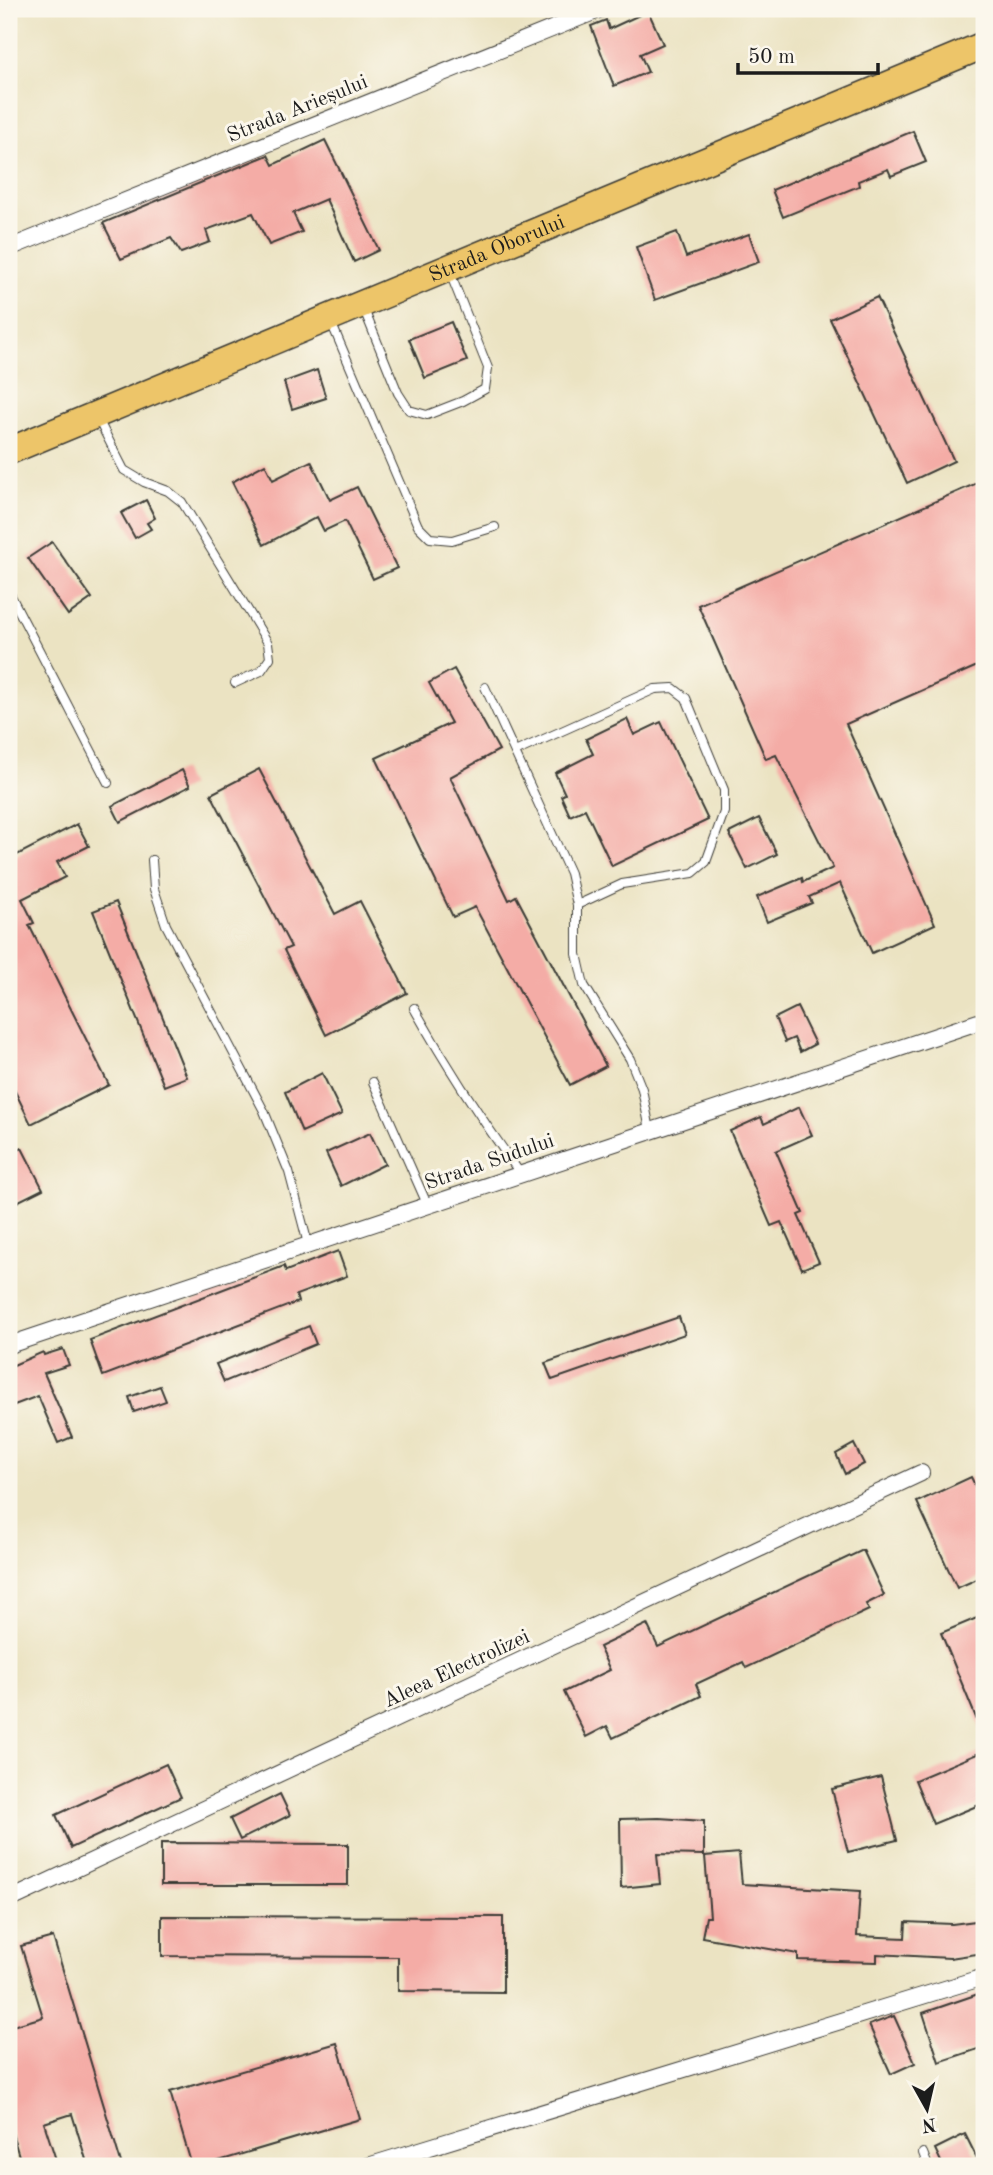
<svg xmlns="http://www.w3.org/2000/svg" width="993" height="2175" font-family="'Old Standard TT',serif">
  <rect width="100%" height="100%" fill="#fbf7ec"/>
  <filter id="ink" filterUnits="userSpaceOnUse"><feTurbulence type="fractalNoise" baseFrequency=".0143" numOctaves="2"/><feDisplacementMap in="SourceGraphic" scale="14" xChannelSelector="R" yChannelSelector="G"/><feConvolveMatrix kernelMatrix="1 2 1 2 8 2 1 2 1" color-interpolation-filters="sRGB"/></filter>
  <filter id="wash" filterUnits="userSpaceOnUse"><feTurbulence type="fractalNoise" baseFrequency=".00686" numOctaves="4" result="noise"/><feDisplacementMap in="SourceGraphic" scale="28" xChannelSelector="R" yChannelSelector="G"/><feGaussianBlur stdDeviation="1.57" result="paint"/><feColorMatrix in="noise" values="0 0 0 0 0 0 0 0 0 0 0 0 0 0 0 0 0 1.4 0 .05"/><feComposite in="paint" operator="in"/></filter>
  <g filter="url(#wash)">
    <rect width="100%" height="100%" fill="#ebe3c2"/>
    <g id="blocks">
      <g fill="#f4aca6">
        <path d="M648,11L663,44L640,54L648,72L614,86L591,26L606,20L609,29Z"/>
        <path d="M913,131L926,162L891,176L888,169L858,181L859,186L783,217L772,190Z"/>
        <path d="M325,140L379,250L354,262L326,199L293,213L302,232L269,245L253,213L206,230L210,242L181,253L171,238L121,259L103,223L268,155L273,165Z"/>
        <path d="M677,232L686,257L749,234L759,262L655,300L636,247Z"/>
        <path d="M877,297L954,461L907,483L830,319Z"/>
        <path d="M451,322L467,361L425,378L409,339Z"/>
        <path d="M317,370L326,398L292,409L284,382Z"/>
        <path d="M311,461L330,500L357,487L397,568L373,579L345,521L324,531L317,517L264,545L232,482L265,464L273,480Z"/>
        <path d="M984,480V663L846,724L935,924L872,953L840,883L809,897L812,903L767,922L757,897L802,878L803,882L833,868L776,755L766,759L698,605Z"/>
        <path d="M146,500L155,518L147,523L151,529L135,538L121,513Z"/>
        <path d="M52,542L92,598L68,615L28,558Z"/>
        <path d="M454,669L499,750L450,777L509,900L516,896L606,1066L570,1085L475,907L453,917L376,758L451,723L429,683Z"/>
        <path d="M627,719L634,735L661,722L708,820L612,866L585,809L570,816L561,796L565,794L555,773L593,754L586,739Z"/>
        <path d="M259,769L335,914L360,901L407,993L326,1035L284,950L291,947L211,794Z"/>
        <path d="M182,770L190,786L120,822L112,806Z"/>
        <path d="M759,818L777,854L747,869L729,833Z"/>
        <path d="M77,824L89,846L57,862L65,877L22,899L34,923L29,925L109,1085L31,1124L9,1079V859Z"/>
        <path d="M116,902L187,1077L164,1086L93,911Z"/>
        <path d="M797,1007L815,1044L800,1052L794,1038L785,1042L775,1018Z"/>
        <path d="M322,1073L342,1114L302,1132L285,1092Z"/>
        <path d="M799,1107L812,1135L776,1151L803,1213L798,1215L819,1262L802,1269L781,1222L771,1226L730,1131L761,1117L764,1124Z"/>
        <path d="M370,1133L385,1164L341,1186L326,1153Z"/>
        <path d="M22,1148L43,1189L13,1204L9,1195V1155Z"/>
        <path d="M338,1251L347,1276L296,1295L298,1302L103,1376L90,1340L284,1266L286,1271Z"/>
        <path d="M679,1317L685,1334L552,1380L545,1363Z"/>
        <path d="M309,1326L316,1344L224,1382L216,1364Z"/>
        <path d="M63,1349L69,1365L44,1373L72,1437L58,1443L38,1396L9,1407V1367L43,1352L44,1355Z"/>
        <path d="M160,1386L166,1401L134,1412L129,1397Z"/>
        <path d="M854,1444L864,1464L845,1474L836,1454Z"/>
        <path d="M971,1477L984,1504V1576L957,1588L917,1502Z"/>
        <path d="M863,1550L884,1595L866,1604L869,1610L746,1668L743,1662L696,1684L701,1696L613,1738L607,1726L586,1737L564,1692L610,1670L599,1647L647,1624L658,1647Z"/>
        <path d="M984,1615V1737L941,1633Z"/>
        <path d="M984,1751V1803L933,1824L915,1780Z"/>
        <path d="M166,1764L181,1797L71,1848L56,1815Z"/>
        <path d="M881,1777L897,1840L848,1852L832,1789Z"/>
        <path d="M280,1794L290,1815L240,1840L230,1819Z"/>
        <path d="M659,1818L704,1821V1855L657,1854L660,1884L621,1888L620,1819Z"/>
        <path d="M161,1843L348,1844V1885H161Z"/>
        <path d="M739,1853L742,1884L860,1891L857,1936L905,1938L906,1922L952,1924L984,1920V1953L950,1958L877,1954V1962L798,1960V1954L702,1937L706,1917H710L705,1856Z"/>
        <path d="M162,1916L503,1917V1992L398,1991V1957L162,1956Z"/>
        <path d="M53,1937L122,2166H88L72,2114L44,2123L58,2166H22L9,2123V2027L43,2017L21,1946Z"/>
        <path d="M984,1992V2047L939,2062L923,2013Z"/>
        <path d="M894,2016L915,2063L891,2074L869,2025Z"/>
        <path d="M337,2043L360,2119L202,2166H192L170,2092Z"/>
        <path d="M965,2134L981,2166H943L935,2149Z"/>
      </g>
    </g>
  </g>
  <g filter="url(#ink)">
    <use href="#blocks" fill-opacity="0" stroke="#3b3a35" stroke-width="2"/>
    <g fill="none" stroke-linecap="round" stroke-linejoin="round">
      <g stroke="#3b3a35" stroke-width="10">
        <g id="service">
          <path d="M363,307L398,393L409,410L427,415L463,401L485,389L488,368L450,273"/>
          <path d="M331,322L418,526L430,538L452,540L495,527"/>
          <path d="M98,419L124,470L144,482L168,491L182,502L268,643L270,658L261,671L235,683"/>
          <path d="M9,592L108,783"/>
          <path d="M485,687L570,873L577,905V954L584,985L630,1059L642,1089L650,1130"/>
          <path d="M515,752L655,689L673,688L686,698L724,790V812L706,862L693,873L622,884L577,905"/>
          <path d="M152,860L154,889L166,925L264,1111L289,1172L308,1244"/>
          <path d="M414,1008C447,1067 481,1119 520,1173"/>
          <path d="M373,1082L427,1204"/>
          <path d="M923,2153L928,2166"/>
        </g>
      </g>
      <g stroke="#3b3a35" stroke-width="18">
        <g id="minor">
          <path d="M9,248L601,9"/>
          <path d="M9,1345L984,1020"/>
          <path d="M9,1900L921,1473"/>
          <path d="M368,2166L984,1977"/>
        </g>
      </g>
      <g stroke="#3b3a35" stroke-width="29">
        <g id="primary">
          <path id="s1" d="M9,451L984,45"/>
        </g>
      </g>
      <use href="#service" stroke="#fff" stroke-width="8"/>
      <use href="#minor" stroke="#fff" stroke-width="16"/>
      <use href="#primary" stroke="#edc569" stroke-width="26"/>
    </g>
  </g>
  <g text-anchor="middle" stroke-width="6" stroke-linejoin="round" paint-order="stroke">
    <g font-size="21" fill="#1c1c1c" stroke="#fbf7ec">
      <text transform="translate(297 108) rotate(-22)" y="7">Strada Arieșului</text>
      <text dy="7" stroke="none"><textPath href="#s1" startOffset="528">Strada Oborului</textPath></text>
      <text transform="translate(489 1161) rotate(-19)" y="7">Strada Sudului</text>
      <text transform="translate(456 1668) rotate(-25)" y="7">Aleea Electrolizei</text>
    </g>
  </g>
  <rect width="993" height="2175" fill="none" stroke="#fbf7ec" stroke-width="35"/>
  <g transform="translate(927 2109) rotate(172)" stroke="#fbf7ec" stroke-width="5" paint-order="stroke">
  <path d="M0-5L12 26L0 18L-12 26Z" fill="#1c1c1c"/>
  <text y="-10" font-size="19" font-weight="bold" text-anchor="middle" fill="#1c1c1c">N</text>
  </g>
  <path d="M738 63v10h140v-10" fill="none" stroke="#1c1c1c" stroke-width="3.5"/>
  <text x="748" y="63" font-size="21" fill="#1c1c1c" stroke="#fbf7ec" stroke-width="5" paint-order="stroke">50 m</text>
</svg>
